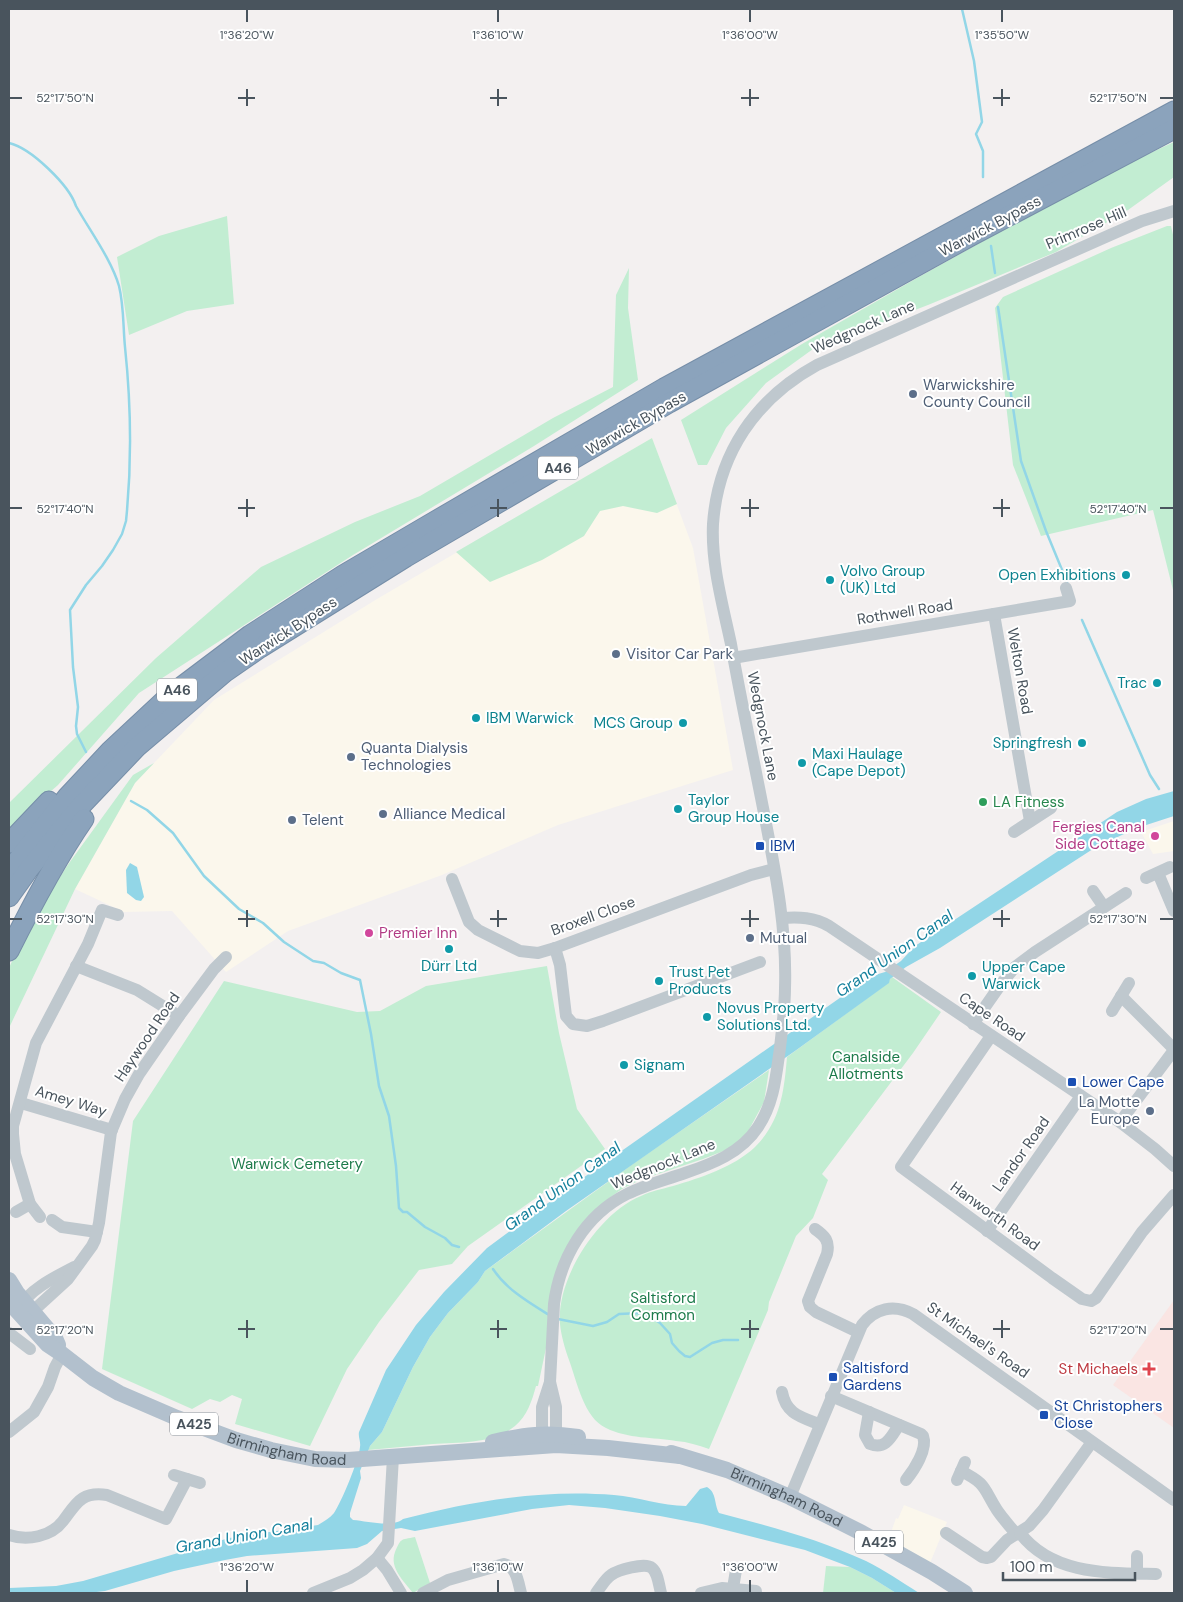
<svg xmlns="http://www.w3.org/2000/svg" width="1183" height="1602" font-family="'DM Sans',sans-serif">
  <rect width="100%" height="100%" fill="#f3f0f0"/>
  <g fill="#fbf7ec">
    <path d="M652,438L693,548L733,770L558,825L442,875L288,931L226,972L172,911L124,912L75,889L135,783L214,700L377,599Z"/>
    <path d="M1174,821V851L1153,854L1141,832Z"/>
    <path d="M904,1505L947,1522L930,1563L889,1538L896,1518L898,1519Z"/>
  </g>
  <path fill="#fae5e3" d="M1174,1300V1428L1113,1385Z"/>
  <g fill="#c2edd2">
    <path d="M1174,142V177L1128,210L1056,252L928,305L813,349L766,383L726,428L707,465H698L681,420L802,344L917,278L1094,179Z"/>
    <path d="M227,216L234,304L187,311L129,335L117,257L159,236Z"/>
    <path d="M1167,226H1171L1174,239V594L1153,510L1041,536L1013,465L995,308L1003,297L1111,248Z"/>
    <path d="M629,268L628,308L638,380L534,446L353,555L139,693L58,785L9,828V803L156,658L261,567L355,522L420,496L553,418L613,387L616,295Z"/>
    <path d="M652,438L677,504L657,513L623,506L600,511L584,536L542,560L490,582L456,552Z"/>
    <path d="M154,763L135,783L75,889L9,1028V968L24,934L67,866L133,775Z"/>
    <path d="M547,966L559,1033L577,1109L605,1149L468,1246L452,1264L419,1270L379,1322L347,1369L310,1446L235,1424L242,1399L232,1395L220,1402L210,1399L192,1409L102,1369L133,1121L224,981L357,1012L380,1011L426,986Z"/>
    <path d="M892,977L941,1012L913,1053L822,1174L828,1180L813,1218L796,1236L769,1302L768,1310L709,1449C698,1445 688,1442 676,1441C653,1437 628,1439 606,1428C584,1418 577,1382 569,1360C565,1349 561,1335 560,1324C556,1278 599,1213 641,1196C651,1191 662,1189 673,1186C700,1178 734,1167 755,1147C781,1121 784,1091 787,1057L888,983L890,979Z"/>
    <path d="M769,1070L764,1102L745,1137L726,1150L703,1159L640,1180L622,1189L608,1199L576,1233L546,1348L538,1386H536C532,1401 527,1416 515,1426C493,1444 460,1442 433,1444C412,1446 390,1448 368,1450L370,1446L382,1432L413,1367L430,1337L448,1313L478,1282L485,1271L637,1161Z"/>
    <path d="M415,1537L430,1583L413,1593C404,1581 389,1568 395,1552C401,1538 400,1540 415,1537Z"/>
    <path d="M826,1566L850,1567L872,1578L896,1593H823Z"/>
  </g>
  <g fill="#92d6e7">
    <path d="M1174,791V816L1137,828L1096,847L940,948L906,967L890,979L889,983L795,1051L566,1211L485,1271L478,1282L448,1313L430,1337L413,1367L382,1432L370,1446L360,1471L361,1478L350,1513V1517L353,1520C367,1521 392,1528 403,1519C472,1501 543,1489 614,1495C638,1497 662,1506 686,1506L700,1489L707,1487C717,1493 714,1504 719,1513C769,1526 819,1539 866,1561C884,1570 902,1582 919,1593H896L872,1578L850,1567L805,1550L702,1524L660,1516L605,1508L569,1505L532,1509L415,1531L401,1528L382,1531L367,1544L357,1548L247,1556L225,1560L174,1571L105,1591L88,1593H9V1588L56,1586L83,1581L229,1538L318,1525C324,1521 330,1518 334,1513C341,1503 359,1460 360,1447C361,1442 358,1437 359,1432L386,1370L416,1325L444,1292L487,1248L563,1192L854,988L875,975L885,972L901,961L915,946L1117,812L1146,799Z"/>
    <path d="M130,863L137,867L144,897L141,901L136,900L127,893L126,870Z"/>
  </g>
  <g fill="none" stroke-linecap="round" stroke-linejoin="round">
    <g stroke="#92d6e7" stroke-width="2.5">
      <path d="M962,9L974,61L982,122L976,134L983,151V177"/>
      <path d="M9,143C31,148 69,185 76,206C90,231 111,259 119,286C124,306 123,327 125,347C131,404 132,463 126,521L122,534L113,550L102,566L86,585L70,610L73,667L78,707L76,726L77,734L86,752"/>
      <path d="M991,246L995,273"/>
      <path d="M998,307L1021,461L1046,531L1067,582"/>
      <path d="M1082,620L1150,775L1159,789"/>
      <path d="M131,801L147,810L173,833L204,876L239,909L263,923L284,942L313,961L324,963L341,973L360,980L371,1034L379,1086L389,1116L396,1166L399,1208L403,1212H407L425,1227L445,1238L452,1245L459,1247"/>
      <path d="M493,1269C506,1289 528,1302 549,1315"/>
      <path d="M558,1319L593,1326L607,1322L619,1314L641,1313L654,1319L660,1323L670,1334L672,1343L679,1351L685,1356L690,1357L712,1343L723,1340H738"/>
    </g>
    <g stroke="#768ea8" stroke-width="21">
      <g id="highway">
        <path d="M9,843L49,801"/>
        <path d="M9,871L67,797L110,751L169,696L250,635L343,575L430,524L664,388L1174,111"/>
        <path d="M9,897L29,869L78,809L137,747L224,673L260,648L406,557L669,403L971,236L1174,129"/>
        <path d="M9,951C32,905 55,861 84,819"/>
      </g>
    </g>
    <g stroke="#bfc8ce" stroke-width="12">
      <path d="M994,614L1030,821"/>
      <path d="M733,658L1070,601L1066,588"/>
      <path d="M1014,832L1051,808"/>
      <path d="M1158,873L1174,911"/>
      <path d="M1146,878L1170,867"/>
      <path d="M452,879L469,922L478,930L520,951L538,953L555,948L751,875L774,869"/>
      <path d="M1093,891L1104,907"/>
      <path d="M782,918C799,917 814,917 829,926L1120,1122L1155,1149L1174,1166"/>
      <path d="M555,948L560,965L566,1016L573,1024L587,1026L603,1021L760,962"/>
      <path d="M76,966L137,990L179,1016"/>
      <path d="M1121,996L1174,1049"/>
      <path d="M1112,1011L1129,983"/>
      <path d="M973,1024L1001,984L1015,967L1035,952L1126,893"/>
      <path d="M991,1036L901,1167L1052,1278L1082,1299L1091,1301L1096,1298L1142,1232L1174,1195"/>
      <path d="M21,1103L112,1130"/>
      <path d="M1120,1122L1174,1050"/>
      <path d="M16,1212L30,1204"/>
      <path d="M40,1217L30,1204L15,1154L13,1134V1126L36,1043L88,944L102,910L118,915"/>
      <path d="M52,1220L62,1227L97,1232"/>
      <path d="M815,1229C825,1236 830,1241 827,1254L808,1301L810,1307L816,1312L858,1332"/>
      <path d="M987,1231L1081,1096"/>
      <path d="M19,1308C30,1289 55,1277 74,1267"/>
      <path d="M25,1311H33L68,1279L92,1246L95,1240L99,1223L111,1132L125,1099L139,1074L179,1016L214,969L226,957"/>
      <path d="M9,1333L30,1349"/>
      <path d="M782,1392C786,1414 801,1417 819,1424"/>
      <path d="M831,1396L921,1434L923,1436C928,1449 914,1470 906,1480"/>
      <path d="M869,1412L865,1435L870,1444C886,1450 891,1437 899,1425"/>
      <path d="M9,1432L34,1412L48,1387L55,1367L62,1354"/>
      <path d="M542,1444V1407L550,1382"/>
      <path d="M556,1444V1407L550,1382L554,1304C560,1258 585,1215 627,1194C645,1185 665,1180 685,1173C712,1164 741,1153 758,1127C774,1103 776,1076 780,1048C782,1028 785,1008 785,988C787,928 775,870 764,813C753,756 741,701 731,644C723,606 711,564 713,524C718,454 755,399 817,365L1110,235L1142,221L1174,211"/>
      <path d="M961,1471C987,1484 983,1488 997,1510C1003,1519 1010,1526 1016,1534"/>
      <path d="M174,1475L200,1483"/>
      <path d="M957,1480L965,1462"/>
      <path d="M790,1497L862,1325C875,1308 894,1304 913,1314L1174,1500"/>
      <path d="M946,1533L982,1557L987,1558L991,1557L1007,1540L1029,1526L1043,1510L1092,1442"/>
      <path d="M1020,1533C1052,1575 1108,1573 1156,1574"/>
      <path d="M9,1535C27,1541 51,1537 63,1521C76,1504 81,1491 107,1495L166,1519L187,1479"/>
      <path d="M377,1558L387,1570L401,1593"/>
      <path d="M1137,1573V1556"/>
      <path d="M733,1588L736,1570"/>
      <path d="M313,1593L350,1578L363,1570L377,1558L388,1543L393,1457"/>
      <path d="M423,1593L448,1580L504,1564C517,1567 518,1582 521,1593"/>
      <path d="M596,1593C601,1587 605,1579 611,1575C618,1570 645,1562 652,1568C658,1573 659,1586 661,1593"/>
      <path d="M701,1593L722,1588L756,1591"/>
    </g>
    <g stroke="#b2c0cd" stroke-width="16">
      <path d="M9,1280L17,1293L55,1338L58,1345"/>
      <path id="s1" d="M9,1302L47,1344L62,1354L93,1378L119,1393L177,1418L236,1440L271,1450L315,1459L348,1460L556,1445L608,1448L680,1456"/>
      <path d="M493,1442C524,1435 546,1432 578,1437"/>
      <path id="s2" d="M671,1453L727,1470L790,1497L862,1533L932,1572L965,1593"/>
    </g>
    <use href="#highway" stroke="#8ba3bc" stroke-width="19"/>
  </g>
  <path fill="none" stroke="#49545d" stroke-width="2" d="M247,10V22M498,10V22M750,10V22M1002,10V22M247,89V106M498,89V106M750,89V106M1002,89V106M10,98H22M238,98H255M490,98H507M741,98H759M993,98H1010M1160,98H1173M247,499V517M498,499V517M750,499V517M1002,499V517M10,508H22M238,508H255M490,508H507M741,508H759M993,508H1010M1160,508H1173M247,910V927M498,910V927M750,910V927M1002,910V927M10,919H22M238,919H255M490,919H507M741,919H759M993,919H1010M1160,919H1173M247,1320V1338M498,1320V1338M750,1320V1338M1002,1320V1338M10,1329H22M238,1329H255M490,1329H507M741,1329H759M993,1329H1010M1160,1329H1173M247,1580V1592M498,1580V1592M750,1580V1592"/>
  <g fill="#5c6f8a" stroke="#fff" stroke-width="2">
    <circle cx="913" cy="394" r="5"/>
    <circle cx="616" cy="654" r="5"/>
    <circle cx="351" cy="757" r="5"/>
    <circle cx="383" cy="814" r="5"/>
    <circle cx="292" cy="820" r="5"/>
    <circle cx="750" cy="938" r="5"/>
    <circle cx="1150" cy="1111" r="5"/>
  </g>
  <g fill="#0f9aa8" stroke="#fff" stroke-width="2">
    <circle cx="1126" cy="575" r="5"/>
    <circle cx="830" cy="580" r="5"/>
    <circle cx="1157" cy="683" r="5"/>
    <circle cx="476" cy="718" r="5"/>
    <circle cx="683" cy="723" r="5"/>
    <circle cx="1082" cy="743" r="5"/>
    <circle cx="802" cy="763" r="5"/>
    <circle cx="678" cy="809" r="5"/>
    <circle cx="449" cy="949" r="5"/>
    <circle cx="972" cy="976" r="5"/>
    <circle cx="659" cy="981" r="5"/>
    <circle cx="707" cy="1017" r="5"/>
    <circle cx="624" cy="1065" r="5"/>
  </g>
  <circle fill="#2e9e5b" stroke="#fff" stroke-width="2" cx="983" cy="802" r="5"/>
  <g fill="#d1479c" stroke="#fff" stroke-width="2">
    <circle cx="1155" cy="836" r="5"/>
    <circle cx="369" cy="933" r="5"/>
  </g>
  <g fill="#1a4fb4" stroke="#fff" stroke-width="2">
    <rect x="755" y="841" width="10" height="10" rx="2.5"/>
    <rect x="1067" y="1077" width="10" height="10" rx="2.5"/>
    <rect x="828" y="1372" width="10" height="10" rx="2.5"/>
    <rect x="1039" y="1410" width="10" height="10" rx="2.5"/>
  </g>
  <path fill="#e0444e" stroke="#fff" stroke-width="2" d="M1146.5 1361.5h5v5h5v5h-5v5h-5v-5h-5v-5h5z"/>
  <g text-anchor="middle" stroke-width="4" stroke-linejoin="round" paint-order="stroke">
    <g fill="#fff" stroke="#80878e" stroke-width="1">
      <rect x="538" y="456.5" width="40" height="23" rx="4"/>
      <rect x="157" y="678.5" width="40" height="23" rx="4"/>
      <rect x="170" y="1412.5" width="48" height="23" rx="4"/>
      <rect x="855" y="1530.5" width="48" height="23" rx="4"/>
    </g>
    <g font-size="14" font-weight="bold" fill="#49545d">
      <text x="558" y="473">A46</text>
      <text x="177" y="695">A46</text>
      <text x="194" y="1429">A425</text>
      <text x="879" y="1547">A425</text>
    </g>
    <g font-size="15" fill="#49545d" stroke="#fff">
      <text transform="translate(990 226) rotate(-28)" y="5">Warwick Bypass</text>
      <text transform="translate(1086 228) rotate(-23)" y="5">Primrose Hill</text>
      <text transform="translate(863 327) rotate(-24)" y="5">Wedgnock Lane</text>
      <text transform="translate(636 423) rotate(-30)" y="5">Warwick Bypass</text>
      <text transform="translate(905 612) rotate(-9)" y="5">Rothwell Road</text>
      <text transform="translate(288 631) rotate(-33)" y="5">Warwick Bypass</text>
      <text transform="translate(1020 671) rotate(80)" y="5">Welton Road</text>
      <text transform="translate(763 726) rotate(79)" y="5">Wedgnock Lane</text>
      <text transform="translate(593 916) rotate(-20)" y="5">Broxell Close</text>
      <text transform="translate(992 1017) rotate(34)" y="5">Cape Road</text>
      <text transform="translate(147 1037) rotate(-56)" y="5">Haywood Road</text>
      <text transform="translate(71 1101) rotate(17)" y="5">Amey Way</text>
      <text transform="translate(1021 1154) rotate(-55)" y="5">Landor Road</text>
      <text transform="translate(663 1164) rotate(-22)" y="5">Wedgnock Lane</text>
      <text transform="translate(995 1216) rotate(36)" y="5">Hanworth Road</text>
      <text transform="translate(978 1340) rotate(35)" y="5">St Michael's Road</text>
      <text dy="5" stroke="none"><textPath href="#s1" startOffset="322">Birmingham Road</textPath></text>
      <text dy="5" stroke="none"><textPath href="#s2" startOffset="124">Birmingham Road</textPath></text>
    </g>
    <g font-size="15" fill="#4e5e75" stroke="#fff" text-anchor="start">
      <text x="923" y="390">Warwickshire<tspan x="923" dy="17">County Council</tspan></text>
      <text x="626" y="659">Visitor Car Park</text>
      <text x="361" y="753">Quanta Dialysis<tspan x="361" dy="17">Technologies</tspan></text>
      <text x="393" y="819">Alliance Medical</text>
      <text x="302" y="825">Telent</text>
      <text x="760" y="943">Mutual</text>
      <text x="1140" y="1107" text-anchor="end">La Motte<tspan x="1140" dy="17">Europe</tspan></text>
    </g>
    <g font-size="15" fill="#0d838f" stroke="#fff" text-anchor="start">
      <text x="840" y="576">Volvo Group<tspan x="840" dy="17">(UK) Ltd</tspan></text>
      <text x="1116" y="580" text-anchor="end">Open Exhibitions</text>
      <text x="1147" y="688" text-anchor="end">Trac</text>
      <text x="486" y="723">IBM Warwick</text>
      <text x="673" y="728" text-anchor="end">MCS Group</text>
      <text x="1072" y="748" text-anchor="end">Springfresh</text>
      <text x="812" y="759">Maxi Haulage<tspan x="812" dy="17">(Cape Depot)</tspan></text>
      <text x="688" y="805">Taylor<tspan x="688" dy="17">Group House</tspan></text>
      <text x="449" y="971" text-anchor="middle">Dürr Ltd</text>
      <text x="982" y="972">Upper Cape<tspan x="982" dy="17">Warwick</tspan></text>
      <text x="669" y="977">Trust Pet<tspan x="669" dy="17">Products</tspan></text>
      <text x="717" y="1013">Novus Property<tspan x="717" dy="17">Solutions Ltd.</tspan></text>
      <text x="634" y="1070">Signam</text>
    </g>
    <g font-size="15" fill="#27864d" stroke="#fff" text-anchor="start">
      <text x="993" y="807">LA Fitness</text>
    </g>
    <g font-size="15" fill="#b23c85" stroke="#fff" text-anchor="end">
      <text x="1145" y="832">Fergies Canal<tspan x="1145" dy="17">Side Cottage</tspan></text>
      <text x="379" y="938" text-anchor="start">Premier Inn</text>
    </g>
    <g font-size="15" fill="#164399" stroke="#fff" text-anchor="start">
      <text x="770" y="851">IBM</text>
      <text x="1082" y="1087">Lower Cape</text>
      <text x="843" y="1373">Saltisford<tspan x="843" dy="17">Gardens</tspan></text>
      <text x="1054" y="1411">St Christophers<tspan x="1054" dy="17">Close</tspan></text>
    </g>
    <g font-size="15" fill="#1d7b4b" stroke="#fff">
      <text x="866" y="1062">Canalside<tspan x="866" dy="17">Allotments</tspan></text>
      <text x="297" y="1169">Warwick Cemetery</text>
      <text x="663" y="1303">Saltisford<tspan x="663" dy="17">Common</tspan></text>
    </g>
    <g font-size="15" fill="#be3a42" stroke="#fff" text-anchor="end">
      <text x="1138" y="1374">St Michaels</text>
    </g>
    <g font-size="16" font-style="italic" fill="#15819d" stroke="#fff">
      <text transform="translate(894 953) rotate(-35)" y="6">Grand Union Canal</text>
      <text transform="translate(562 1186) rotate(-36)" y="6">Grand Union Canal</text>
      <text transform="translate(244 1535) rotate(-10)" y="6">Grand Union Canal</text>
    </g>
  </g>
  <g font-size="12" text-anchor="middle" fill="#49545d" stroke="#fff" stroke-width="4" stroke-linejoin="round" paint-order="stroke">
    <text x="247" y="39">1°36'20"W</text>
    <text x="498" y="39">1°36'10"W</text>
    <text x="750" y="39">1°36'00"W</text>
    <text x="1002" y="39">1°35'50"W</text>
    <text x="65" y="102">52°17'50"N</text>
    <text x="1118" y="102">52°17'50"N</text>
    <text x="65" y="513">52°17'40"N</text>
    <text x="1118" y="513">52°17'40"N</text>
    <text x="65" y="923">52°17'30"N</text>
    <text x="1118" y="923">52°17'30"N</text>
    <text x="65" y="1334">52°17'20"N</text>
    <text x="1118" y="1334">52°17'20"N</text>
    <text x="247" y="1571">1°36'20"W</text>
    <text x="498" y="1571">1°36'10"W</text>
    <text x="750" y="1571">1°36'00"W</text>
  </g>
  <rect width="1183" height="1602" fill="none" stroke="#49545d" stroke-width="20"/>
  <path d="M1003 1572v8h132v-8" fill="none" stroke="#49545d" stroke-width="2.5"/>
  <text x="1010" y="1572" font-size="15" fill="#49545d" stroke="#ffffff" stroke-width="4" paint-order="stroke">100 m</text>
</svg>
